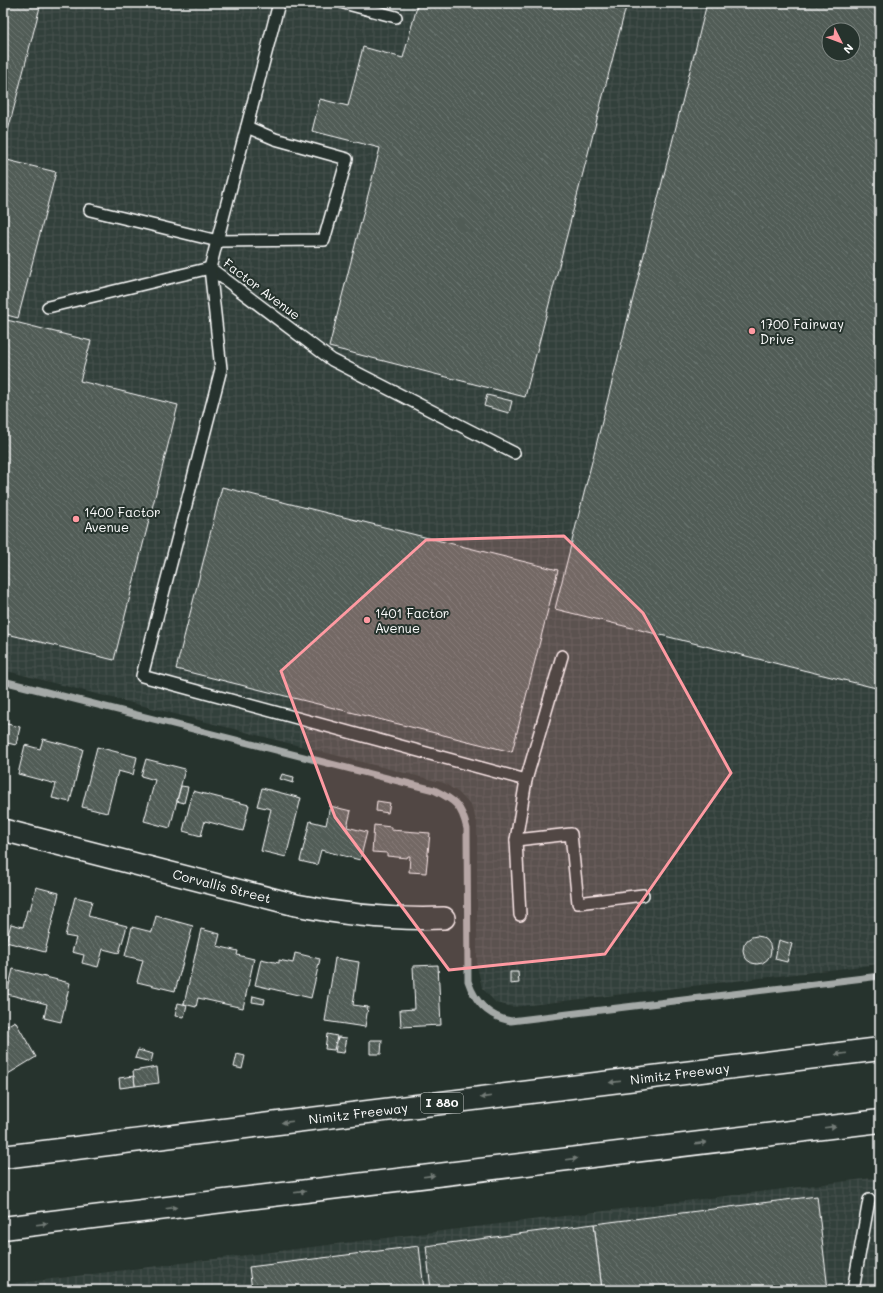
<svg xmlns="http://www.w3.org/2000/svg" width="883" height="1293" font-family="Mali,sans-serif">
  <defs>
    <pattern id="industrial-grid" width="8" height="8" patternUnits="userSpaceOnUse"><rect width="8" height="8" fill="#333f3a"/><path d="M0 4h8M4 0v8" fill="none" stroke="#47524e"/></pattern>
    <pattern id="building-back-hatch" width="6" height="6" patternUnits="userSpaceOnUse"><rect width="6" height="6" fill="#515c57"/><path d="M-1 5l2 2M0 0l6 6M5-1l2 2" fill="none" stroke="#6b7470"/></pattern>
  </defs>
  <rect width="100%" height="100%" fill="#26332d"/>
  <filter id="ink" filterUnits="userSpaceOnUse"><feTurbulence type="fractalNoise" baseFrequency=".025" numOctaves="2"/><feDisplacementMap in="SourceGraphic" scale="8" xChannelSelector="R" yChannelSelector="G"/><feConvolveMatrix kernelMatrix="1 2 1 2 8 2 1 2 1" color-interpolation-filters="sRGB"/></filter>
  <g filter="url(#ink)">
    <g fill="url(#industrial-grid)" fill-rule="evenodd">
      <path d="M3,3H880V964L513,1007L496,1003L482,988L477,966V822L471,806L459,793L444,783L3,670ZM829,30H853V54H829Z"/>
      <path d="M880,1177V1290H3V1285Z"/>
    </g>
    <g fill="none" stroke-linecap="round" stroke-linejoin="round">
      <path stroke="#a4a9a7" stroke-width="7" d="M3,681L434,790C455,800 462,806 467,829L468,981C475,1002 489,1017 511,1021L880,976"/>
    </g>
    <g fill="url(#building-back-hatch)" stroke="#fff" fill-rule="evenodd">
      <path d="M3,3H41L3,150Z"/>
      <path d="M418,3H627L525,397L329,347L380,148L312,131L320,99L348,106L363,47L403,58Z"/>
      <path d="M707,3H864L880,7V689L555,609ZM829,30H853V54H829Z"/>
      <path d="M3,159L56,172L18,318L3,314Z"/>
      <path d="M3,319L91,341L80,381L178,405L114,660L3,633Z"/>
      <path d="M487,395L512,401L509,413L484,406Z"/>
      <path d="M222,487L558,570L512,752L176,669Z"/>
      <path d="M3,723L20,727L16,745L3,742Z"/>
      <path d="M43,739L83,749L70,802L52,798L56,784L18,774L25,745L40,749Z"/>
      <path d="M97,747L137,757L133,775L118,771L107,813L82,807Z"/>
      <path d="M146,759L185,769L170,828L144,821L155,780L141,776Z"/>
      <path d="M282,774L294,777L293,783L280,779Z"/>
      <path d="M181,786L188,787L184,803L177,801Z"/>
      <path d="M262,788L301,798L286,857L261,851L271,809L257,806Z"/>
      <path d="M193,791L249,805L243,831L205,821L201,836L183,831Z"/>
      <path d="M377,801L390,803L388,813L376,811Z"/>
      <path d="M330,806L351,811L347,827L367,832L360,860L321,850L317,865L300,861L310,821L326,825Z"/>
      <path d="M374,825L391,827V830L430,833L426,873L409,872L410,856H408L407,858L387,856V853L372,852Z"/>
      <path d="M36,887L59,893L45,952L6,942L11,924L23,927L27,910H30Z"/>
      <path d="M75,897L92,901L88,916L127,926L119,953L103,949L98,967L82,963L84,955L72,952L76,938L65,936Z"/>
      <path d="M156,916L193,926L175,991L137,982L143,960L125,956L132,927L152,932Z"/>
      <path d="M201,929L220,934L217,946L238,951L237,955L254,959L243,1008L198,998L196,1007L184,1004Z"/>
      <circle cx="757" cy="950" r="14"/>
      <path d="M779,940L792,944L787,962L775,959Z"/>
      <path d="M295,953L320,959L311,998L255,985L261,959L279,963V960L293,963Z"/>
      <path d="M335,958L359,962L353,1005L368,1007L365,1027L325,1021Z"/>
      <path d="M438,965L441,1025L401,1027L400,1010L415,1009L413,966Z"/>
      <path d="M13,969L70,983L61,1022L44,1018L47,1004L7,994Z"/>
      <path d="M510,972H518L519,983L510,984Z"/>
      <path d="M253,996L265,999L264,1004L252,1002Z"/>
      <path d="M178,1003L187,1005L184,1017L175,1016Z"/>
      <path d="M15,1021L36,1057L3,1077V1045L7,1042L3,1035V1028Z"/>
      <path d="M327,1034L337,1036L334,1050L325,1049Z"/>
      <path d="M338,1037L347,1038L344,1053L335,1052Z"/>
      <path d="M370,1040H382L381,1054H370Z"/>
      <path d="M138,1050L153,1054L151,1062L135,1058Z"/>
      <path d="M237,1054L245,1056L242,1069L234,1067Z"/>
      <path d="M157,1067L159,1083L135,1086L133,1071Z"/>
      <path d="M134,1076L135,1086L120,1088L119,1078Z"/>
      <path d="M817,1196L828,1290H602L594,1224Z"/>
      <path d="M594,1224L602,1290H431L426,1246Z"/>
      <path d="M419,1246L424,1290H252L249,1267Z"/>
    </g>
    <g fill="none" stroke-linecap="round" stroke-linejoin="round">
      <g stroke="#fff" stroke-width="14">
        <g id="service">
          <path d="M279,3L210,268L332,360L514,453"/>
          <path d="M344,3L396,17"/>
          <path d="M90,210L218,241L324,240L347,159L275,139L247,127"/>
          <path d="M48,307L210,268L221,369L142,676L526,780"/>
          <path d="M516,840L571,834L578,903L643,895"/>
          <path d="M520,915L516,840L526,780L562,656"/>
          <path d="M853,1290L869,1200"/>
        </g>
      </g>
      <g stroke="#fff" stroke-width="24">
        <g id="minor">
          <path id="s1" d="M3,830L296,905C345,915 394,920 444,918"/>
        </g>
      </g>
      <g stroke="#fff" stroke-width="25">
        <g id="motorway">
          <path id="s2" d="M3,1157L880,1049"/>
          <path d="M3,1228L880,1121"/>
        </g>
      </g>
      <use href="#service" stroke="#26332d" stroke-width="11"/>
      <use href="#minor" stroke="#26332d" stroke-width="21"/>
      <use href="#motorway" stroke="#26332d" stroke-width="22"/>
    </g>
    <defs><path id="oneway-solid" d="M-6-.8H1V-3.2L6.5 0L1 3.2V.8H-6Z"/></defs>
    <g fill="#727a76">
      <use href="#oneway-solid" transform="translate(841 1054) rotate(173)"/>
      <use href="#oneway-solid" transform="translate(615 1082) rotate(173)"/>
      <use href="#oneway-solid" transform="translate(486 1097) rotate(173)"/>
      <use href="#oneway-solid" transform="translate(287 1122) rotate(173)"/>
      <use href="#oneway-solid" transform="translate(830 1127) rotate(-7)"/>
      <use href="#oneway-solid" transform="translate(701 1143) rotate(-7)"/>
      <use href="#oneway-solid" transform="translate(572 1159) rotate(-7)"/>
      <use href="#oneway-solid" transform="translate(429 1176) rotate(-7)"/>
      <use href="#oneway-solid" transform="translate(300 1192) rotate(-7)"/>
      <use href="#oneway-solid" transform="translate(171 1208) rotate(-7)"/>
      <use href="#oneway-solid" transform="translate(42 1224) rotate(-7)"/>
    </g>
  </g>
  <path fill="#ff9aa2" fill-opacity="0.2" stroke="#ff9aa2" stroke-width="3" stroke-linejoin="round" d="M564,536L643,613L731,773L605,954L449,970L335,817L281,671L426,540Z"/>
  <g fill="#ff9aa2" stroke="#26332d" stroke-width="1.5">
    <circle cx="752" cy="331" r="4"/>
    <circle cx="76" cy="519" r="4"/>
    <circle cx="367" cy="620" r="4"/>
  </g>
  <g text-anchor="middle" stroke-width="4" stroke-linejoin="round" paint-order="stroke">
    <rect fill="#26332d" stroke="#bec2c0" stroke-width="1" x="421" y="1093" width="42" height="20" rx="3"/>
    <g font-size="12" font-weight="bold" fill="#fff">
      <text x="442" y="1107">I 880</text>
    </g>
    <g font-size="13" fill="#fff" stroke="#26332d">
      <text transform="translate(262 289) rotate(37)" y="5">Factor Avenue</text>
      <text dy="5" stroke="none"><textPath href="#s1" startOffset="226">Corvallis Street</textPath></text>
      <text dy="5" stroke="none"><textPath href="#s2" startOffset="682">Nimitz Freeway</textPath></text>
      <text dy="5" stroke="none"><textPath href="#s2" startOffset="358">Nimitz Freeway</textPath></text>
    </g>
    <g font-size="13" fill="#fff" stroke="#26332d" text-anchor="start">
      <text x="760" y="329">1700 Fairway<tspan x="760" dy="15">Drive</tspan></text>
      <text x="84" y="517">1400 Factor<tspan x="84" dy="15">Avenue</tspan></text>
      <text x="375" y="618">1401 Factor<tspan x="375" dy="15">Avenue</tspan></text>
    </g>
  </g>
  <rect width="883" height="1293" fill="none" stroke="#26332d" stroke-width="16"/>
  <rect x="8" y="8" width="867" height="1277" fill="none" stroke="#fff" stroke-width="1.5" filter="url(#ink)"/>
  <g transform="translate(841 42) rotate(132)"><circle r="19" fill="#26332d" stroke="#7d8581"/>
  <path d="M0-3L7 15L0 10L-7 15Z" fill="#ff9aa2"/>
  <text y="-6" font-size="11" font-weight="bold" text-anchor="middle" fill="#ffffff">N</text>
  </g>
</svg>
